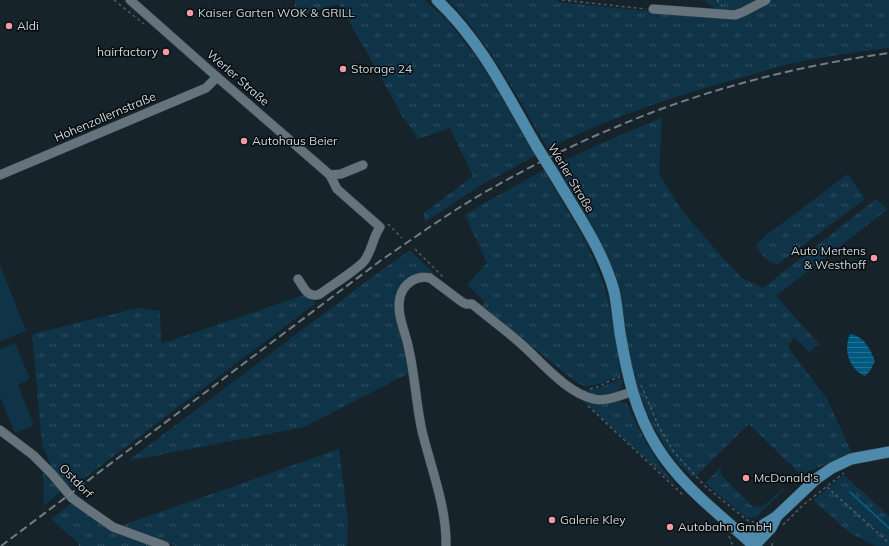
<svg xmlns="http://www.w3.org/2000/svg" width="889" height="546" font-family="Mulish,sans-serif">
  <defs>
    <pattern id="grass-tufts" width="24" height="20" patternUnits="userSpaceOnUse"><rect width="24" height="20" fill="#0f3448"/><path d="M3 7l-1-3M5 7V3M7 7l1-3M15 17l-1-3M17 17v-4M19 17l1-3" fill="none" stroke="#315062"/></pattern>
    <pattern id="water-rules" width="6" height="5" patternUnits="userSpaceOnUse"><rect width="6" height="5" fill="#005a80"/><path d="M0 2.5h6" fill="none" stroke="#247191"/></pattern>
  </defs>
  <rect width="100%" height="100%" fill="#16232b"/>
  <g fill="url(#grass-tufts)">
    <path d="M295,0H425L448,21L477,58L537,155L481,185L425,222L424,213L473,176L450,128L418,139L410,126L402,116L392,97L339,4L294,17Z"/>
    <path d="M448,0H557L558,2L636,10L728,17L726,10H717L704,0H889V48C857,51 825,57 793,63C772,68 750,76 729,81C669,98 603,120 548,149C517,98 490,43 448,0Z"/>
    <path d="M662,118L659,174L683,212L722,257L742,278L763,288L876,199L888,209L776,296L819,344L809,352L794,337L788,347L827,399L852,453L801,475L749,424L695,477H693L679,464L665,446L651,422L641,397L632,369L618,291L556,173L548,177L587,244L597,267L606,292L616,333L621,375C606,380 593,391 577,383L482,306L485,302L467,285L487,263L465,215C528,176 593,145 662,118Z"/>
    <path d="M848,174L865,199L778,264C768,264 760,253 756,245L765,236Z"/>
    <path d="M410,250L434,274L415,275L399,290L405,349L409,373L304,427L128,461L375,275Z"/>
    <path d="M304,295L316,303L70,489L61,491L44,506L43,471L51,465L42,445L32,334L138,308L160,311L161,344Z"/>
    <path d="M622,378C625,394 606,398 594,395C590,394 585,392 582,390L581,389C595,393 609,383 622,378Z"/>
    <path d="M582,400C590,402 596,405 605,404C613,403 619,399 627,404L644,439L661,467L677,487Z"/>
    <path d="M339,449L348,521L347,546H176L123,525Z"/>
    <path d="M722,466L720,471L722,476L751,505L759,507L763,506L784,488L785,489L756,517L753,518L746,517L705,483Z"/>
    <path d="M844,475L889,516V546H876L850,533L813,500Z"/>
    <path d="M72,503L158,546H79L77,542L51,519Z"/>
  </g>
  <g fill="#0f3448">
    <path d="M0,265L26,331L0,341Z"/>
    <path d="M15,343L30,379L18,385L34,425L15,433L0,397V349Z"/>
  </g>
  <path fill="url(#water-rules)" d="M850,334C864,336 870,349 875,361L870,371L865,376C849,369 843,350 850,334Z"/>
  <g fill="none" stroke-linecap="round" stroke-linejoin="round">
    <path stroke="#005a80" stroke-width="2" d="M850,492L889,528"/>
    <g stroke="#333c43" stroke-width="10">
      <g id="minor">
        <path d="M130,0L217,77L330,175L337,189L380,227C372,239 373,248 365,260C360,268 329,287 320,294C308,299 304,288 298,279"/>
        <path d="M653,9L735,15L743,12L766,0"/>
        <path d="M0,175L206,88L217,77"/>
        <path d="M330,175L341,174L363,165"/>
        <path d="M0,430L33,455L52,474L72,498L83,506L113,527L165,546"/>
        <path d="M446,546C447,508 431,468 422,431C416,404 415,376 409,350C406,332 396,316 400,297C404,283 416,275 430,278L462,302L466,304H472C488,317 504,329 519,342C540,360 566,393 594,399C606,402 620,395 632,392"/>
      </g>
    </g>
    <g stroke="#333c43" stroke-width="12">
      <g id="major">
        <path d="M437,0C481,41 507,95 537,147"/>
        <path d="M555,176C576,212 603,250 614,291C617,305 618,319 620,333C627,374 635,412 657,447C682,487 720,514 754,546"/>
        <path d="M748,540L763,525L776,517L816,479L832,468L851,459L889,452"/>
        <path d="M754,546L771,528L776,518"/>
      </g>
    </g>
    <g stroke="#4f5a62" stroke-width="1.5" stroke-dasharray="3 3" stroke-linecap="butt">
      <path d="M114,0L144,24"/>
      <path d="M562,0L646,9"/>
      <path d="M717,0L722,6"/>
      <path d="M388,224L402,238"/>
      <path d="M415,249L443,277"/>
      <path d="M641,385L659,427L674,452L705,486L747,520L754,522"/>
      <path d="M590,389C601,387 609,380 620,377"/>
      <path d="M588,406L683,495"/>
      <path d="M827,487L889,543"/>
      <path d="M783,525L803,505L844,473"/>
      <path d="M729,536L733,546"/>
      <path d="M772,546L773,540"/>
    </g>
    <use href="#minor" stroke="#64737c" stroke-width="9"/>
    <use href="#major" stroke="#4d8aab" stroke-width="11"/>
    <path stroke="#737d84" stroke-width="2" stroke-dasharray="8 4" stroke-linecap="butt" d="M1,546L380,261C417,236 454,209 494,187C533,165 574,144 616,127C702,90 796,66 889,53"/>
    <g stroke="#333c43" stroke-width="12" stroke-linecap="butt">
      <path id="major-bridge" d="M537,147L555,176"/>
    </g>
    <use href="#major-bridge" stroke="#4d8aab" stroke-width="11"/>
  </g>
  <g fill="#f49aa2" stroke="#070c0f" stroke-width="1.5">
    <circle cx="190" cy="13" r="4"/>
    <circle cx="9" cy="26" r="4"/>
    <circle cx="166" cy="52" r="4"/>
    <circle cx="343" cy="69" r="4"/>
    <circle cx="244" cy="141" r="4"/>
    <circle cx="874" cy="258" r="4"/>
    <circle cx="746" cy="478" r="4"/>
    <circle cx="552" cy="520" r="4"/>
    <circle cx="670" cy="527" r="4"/>
  </g>
  <g text-anchor="middle" stroke-width="3" stroke-linejoin="round" paint-order="stroke">
    <g font-size="12" fill="#cdd5da" stroke="#070c0f" text-anchor="start">
      <text x="198" y="17">Kaiser Garten WOK &amp; GRILL</text>
      <text x="17" y="30">Aldi</text>
      <text x="158" y="56" text-anchor="end">hairfactory</text>
      <text x="351" y="73">Storage 24</text>
      <text x="252" y="145">Autohaus Beier</text>
      <text x="866" y="255" text-anchor="end">Auto Mertens<tspan x="866" dy="14">&amp; Westhoff</tspan></text>
      <text x="754" y="482">McDonald's</text>
      <text x="560" y="524">Galerie Kley</text>
      <text x="678" y="531">Autobahn GmbH</text>
    </g>
    <g font-size="12" fill="#cdd5da" stroke="#070c0f">
      <text transform="translate(238 78) rotate(41)" y="4">Werler Straße</text>
      <text transform="translate(105 117) rotate(-23)" y="4">Hohenzollernstraße</text>
      <text transform="translate(571 178) rotate(59)" y="4">Werler Straße</text>
      <text transform="translate(76 481) rotate(46)" y="4">Ostdorf</text>
    </g>
  </g>
</svg>
